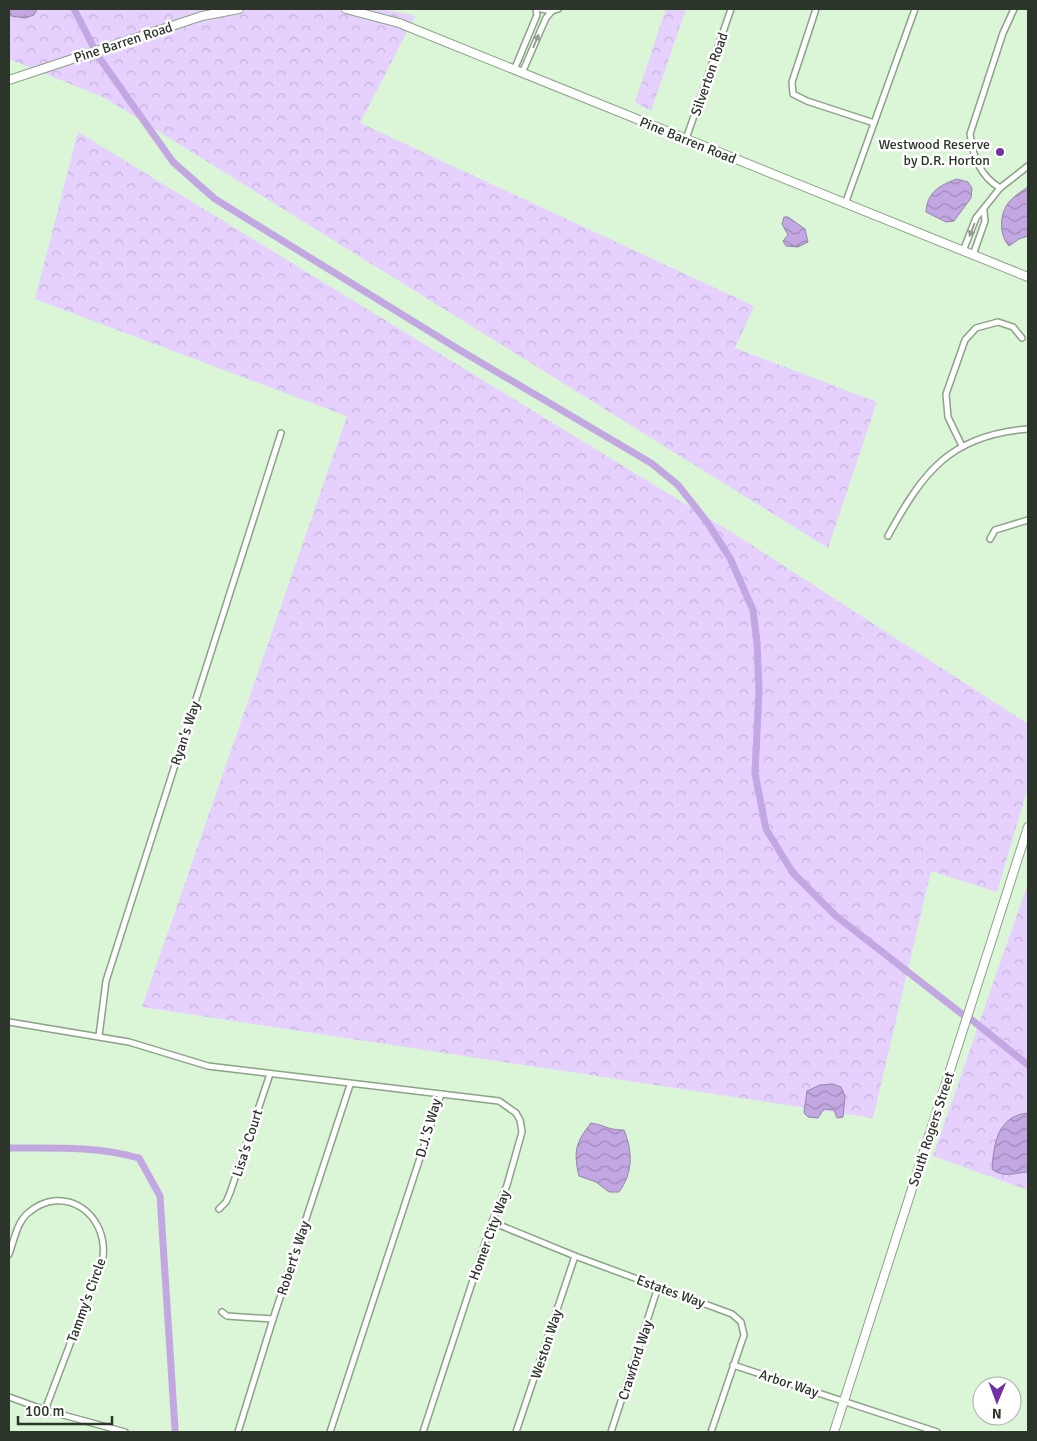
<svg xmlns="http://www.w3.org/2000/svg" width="1037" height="1441" font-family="Signika,sans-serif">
  <defs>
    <pattern id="forest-crowns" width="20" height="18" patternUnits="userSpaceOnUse" patternTransform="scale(1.25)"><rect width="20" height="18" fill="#e5d0fe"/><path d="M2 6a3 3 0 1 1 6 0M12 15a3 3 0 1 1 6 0" fill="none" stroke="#c5b3da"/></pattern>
    <pattern id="water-waves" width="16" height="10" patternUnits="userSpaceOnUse" patternTransform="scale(1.25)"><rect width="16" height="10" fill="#c3a7e2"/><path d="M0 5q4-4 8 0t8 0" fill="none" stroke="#9f89b7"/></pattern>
  </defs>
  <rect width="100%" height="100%" fill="#dbf5d7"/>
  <g fill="url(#forest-crowns)">
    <path d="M37,9H383L415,16L360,123L754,306L735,348L877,402L828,548L105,98L9,59V14C16,20 26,18 34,15Z"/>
    <path d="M666,9H686L651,111L635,102Z"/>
    <path d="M78,132L744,540L1028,724V787L997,892L931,871L873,1118L142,1007L347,416L35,299Z"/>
    <path d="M1028,883V1113L1003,1124L993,1162L996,1172L1009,1175L1028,1172V1190L933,1156Z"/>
  </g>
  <g fill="url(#water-waves)" stroke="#9585ab">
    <path d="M9,9H37L34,15L25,18L11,16Z"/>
    <path d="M957,179L968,182L972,188L971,198L954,221L946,222L926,212C927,192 940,185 957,179Z"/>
    <path d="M1028,187V236L1019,239L1009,246C999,235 999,214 1009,202C1014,196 1022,191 1028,187Z"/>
    <path d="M784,217H788L805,229L808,242L798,247L786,246L783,241L788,235L782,224Z"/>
    <path d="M833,1084L841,1087L845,1096L843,1117L837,1118L834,1110L824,1109L818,1118L808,1117L804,1113L807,1091L820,1085Z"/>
    <path d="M1028,1113V1172C1015,1173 1003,1178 992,1169C994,1142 998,1116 1028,1113Z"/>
    <path d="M591,1123C605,1125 607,1130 624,1130C633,1152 633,1173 619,1192H609L596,1182L579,1176C573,1151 576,1142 591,1123Z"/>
  </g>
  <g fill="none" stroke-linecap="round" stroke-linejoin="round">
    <g stroke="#c3a7e2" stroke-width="7">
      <path d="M74,9L93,46"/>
      <path d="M98,56L173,162L215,199L458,349L651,463L678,485L707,522L730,558L753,610L757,643L759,691L755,773L766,829L793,873L836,916L962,1014"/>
      <path d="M972,1020L1028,1065"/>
      <path d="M9,1148C53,1148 97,1146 139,1158L160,1196L175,1429"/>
    </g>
    <g stroke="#8ba387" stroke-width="8">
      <g id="street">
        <path d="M541,9L552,11L558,9"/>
        <path d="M816,9L792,82L793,94L807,101L874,123"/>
        <path d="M514,70L537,15L536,9"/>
        <path d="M522,73L546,18L552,11"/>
        <path d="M686,139L731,9"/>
        <path d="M1000,188C980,176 973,157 970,134L1003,33L1014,9"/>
        <path d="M845,204L915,9"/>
        <path d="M963,251L976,218L1000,188L1028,166"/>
        <path d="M973,255L985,221L984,211"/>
        <path d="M962,446L948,417L946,394L965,340L976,328L998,322L1013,327L1022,338"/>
        <path d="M888,536C923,472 950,435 1028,429"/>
        <path d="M990,539L995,530L1028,520"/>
        <path d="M9,1022L129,1042L208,1066L441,1094L330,1432"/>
        <path d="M99,1036L106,981L281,433"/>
        <path d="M219,1209L226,1202L230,1193L270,1074"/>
        <path d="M492,1222L575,1256L732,1314L741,1322L744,1335L711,1432"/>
        <path d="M9,1254C14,1241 17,1222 28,1213C64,1182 108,1214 103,1257L45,1410"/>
        <path d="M222,1312L227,1316L273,1319"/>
        <path d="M733,1365L937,1432"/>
        <path d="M9,1397L45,1410L125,1432"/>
        <path d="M238,1432L273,1319L350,1085"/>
        <path d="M423,1432L492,1222L507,1185L522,1132L520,1120L516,1113L499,1101L441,1094"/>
        <path d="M516,1432L575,1256"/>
        <path d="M611,1432L658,1287"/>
      </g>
    </g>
    <g stroke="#8ba387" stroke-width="10">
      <g id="secondary">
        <path d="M346,9L399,23L1028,277"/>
        <path d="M9,80L202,16L239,9"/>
        <path d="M834,1432L1028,827"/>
      </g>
    </g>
    <use href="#street" stroke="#fff" stroke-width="5"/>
    <use href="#secondary" stroke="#fff" stroke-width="8"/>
  </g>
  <defs><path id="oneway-solid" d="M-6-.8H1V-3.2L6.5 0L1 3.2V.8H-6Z" transform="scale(1.25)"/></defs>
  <g fill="#959a94">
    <use href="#oneway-solid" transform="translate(536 41) rotate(-67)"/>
    <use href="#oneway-solid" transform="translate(972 230) rotate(111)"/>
  </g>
  <circle fill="#7230a5" stroke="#fff" stroke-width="2" cx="1000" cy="152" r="5"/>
  <g text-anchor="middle" stroke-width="5" stroke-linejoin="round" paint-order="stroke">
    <g font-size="14" fill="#2b352a" stroke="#fff">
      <text transform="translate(123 42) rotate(-18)" y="5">Pine Barren Road</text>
      <text transform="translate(709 74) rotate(-71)" y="5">Silverton Road</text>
      <text transform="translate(688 140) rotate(22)" y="5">Pine Barren Road</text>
      <text transform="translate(185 733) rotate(-72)" y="5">Ryan's Way</text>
      <text transform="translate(428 1128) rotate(-74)" y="5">D.J.'S Way</text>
      <text transform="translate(931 1129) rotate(-72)" y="5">South Rogers Street</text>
      <text transform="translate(247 1143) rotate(-72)" y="5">Lisa's Court</text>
      <text transform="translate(489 1235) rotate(-70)" y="5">Homer City Way</text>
      <text transform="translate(293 1258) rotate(-72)" y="5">Robert's Way</text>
      <text transform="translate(671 1291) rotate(20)" y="5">Estates Way</text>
      <text transform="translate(86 1300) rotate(-70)" y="5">Tammy's Circle</text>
      <text transform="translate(546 1344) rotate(-72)" y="5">Weston Way</text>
      <text transform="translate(635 1360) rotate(-72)" y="5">Crawford Way</text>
      <text transform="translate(789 1383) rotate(18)" y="5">Arbor Way</text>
    </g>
    <g font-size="14" fill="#2b352a" stroke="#fff" text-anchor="end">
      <text x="990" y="149">Westwood Reserve<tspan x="990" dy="16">by D.R. Horton</tspan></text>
    </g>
  </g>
  <rect width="1037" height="1441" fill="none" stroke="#2b352a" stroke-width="20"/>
  <g transform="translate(997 1401) rotate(181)"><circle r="24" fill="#ffffff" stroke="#aaaeaa"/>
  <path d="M0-4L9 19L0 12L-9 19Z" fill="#7230a5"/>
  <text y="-8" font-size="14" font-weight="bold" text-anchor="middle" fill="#2b352a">N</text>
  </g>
  <path d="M18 1416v8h94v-8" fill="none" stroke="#2b352a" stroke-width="2.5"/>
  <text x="25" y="1416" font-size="15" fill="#2b352a" stroke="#ffffff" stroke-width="4" paint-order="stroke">100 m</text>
</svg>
